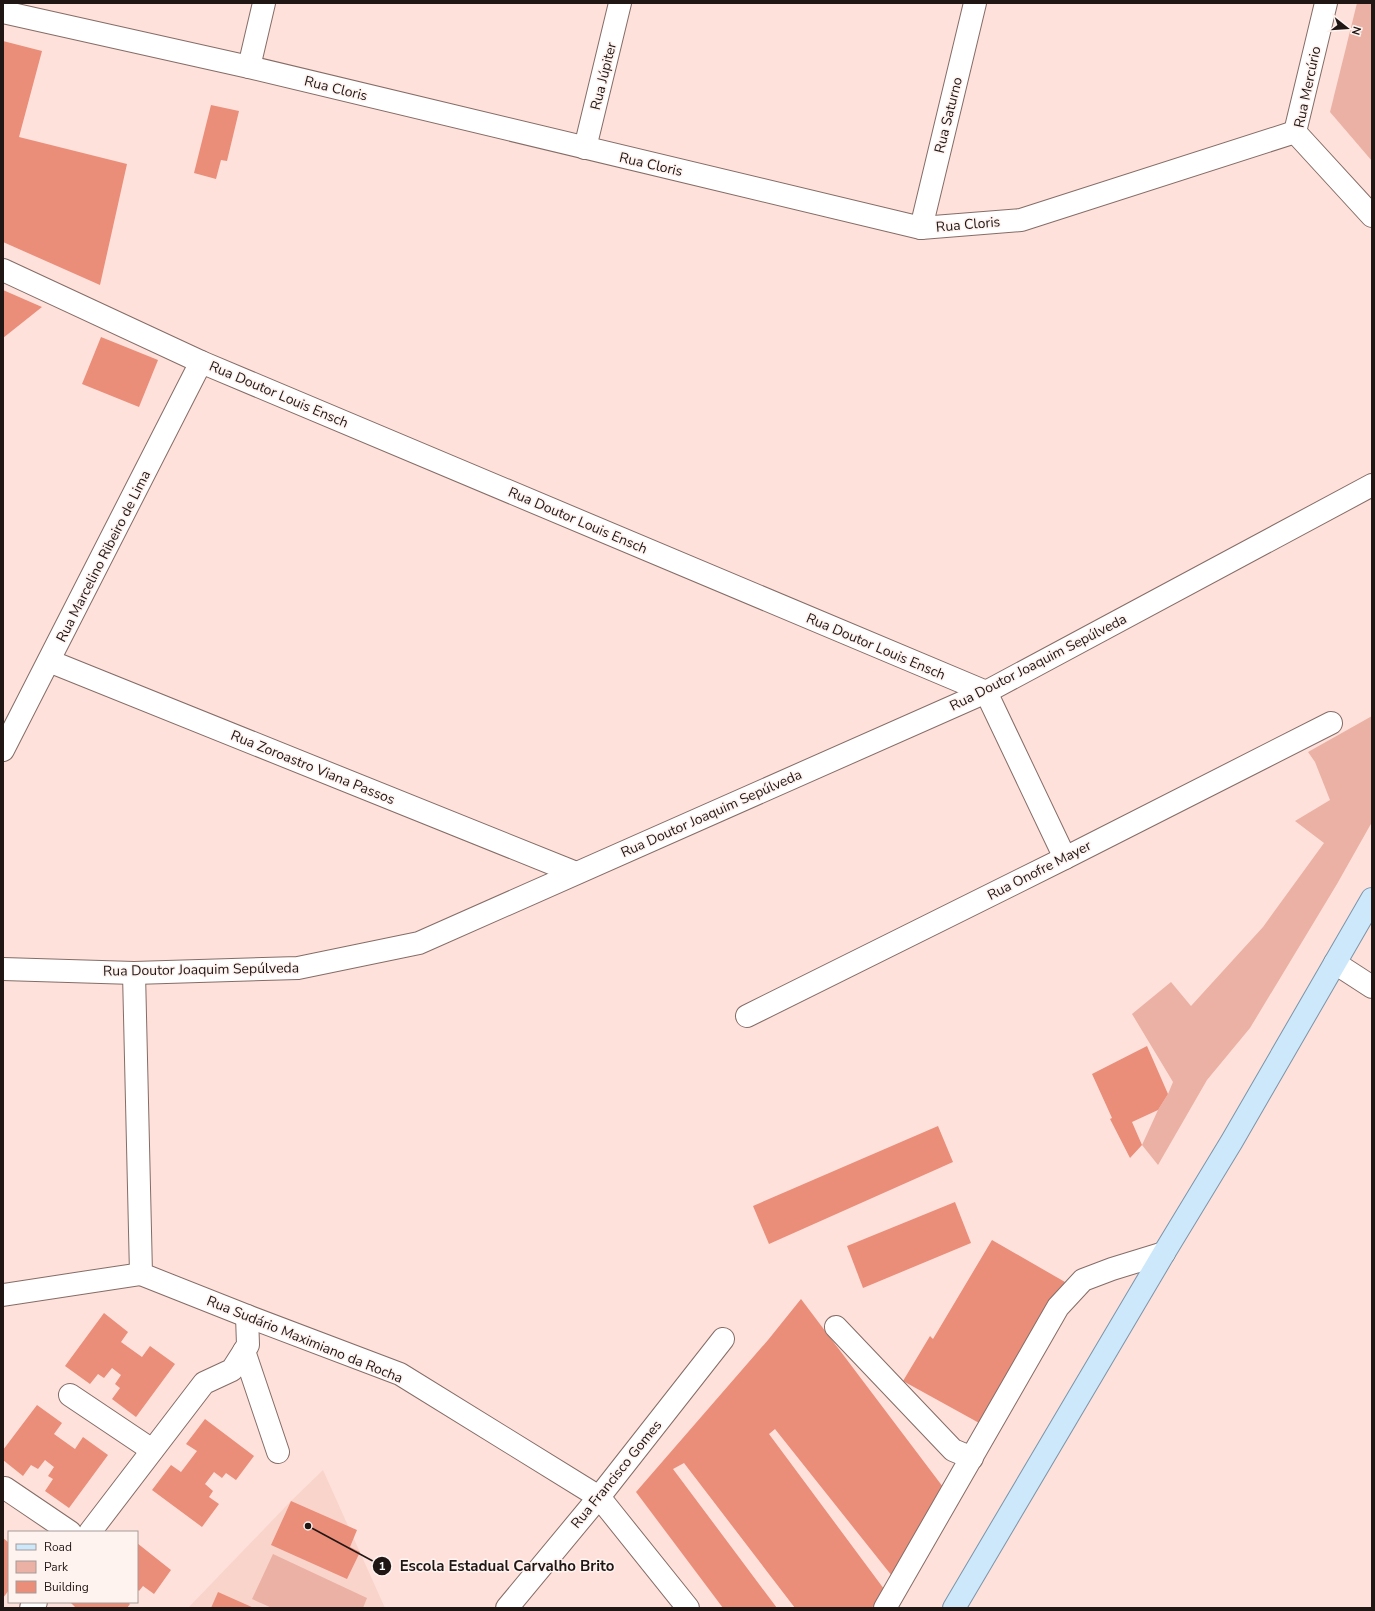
<svg xmlns="http://www.w3.org/2000/svg" width="1375" height="1611" font-family="'Nunito Sans',sans-serif">
  <rect width="100%" height="100%" fill="#fee1db"/>
  <path fill="#f9d4cb" d="M323,1470L385,1608H188L291,1501Z"/>
  <g fill="#ebb1a4">
    <path d="M1357,3H1372V161L1330,112Z"/>
    <path d="M1372,716V822L1337,884L1250,1028L1207,1080L1158,1165L1142,1145L1158,1110L1168,1094L1173,1082L1132,1014L1171,982L1191,1006L1263,927L1324,843L1295,821L1330,800L1315,762L1308,752Z"/>
    <path d="M273,1554L367,1598L363,1608H272L252,1599Z"/>
  </g>
  <g fill="#ea8d79">
    <path d="M3,41L42,51L19,137L127,164L100,285L3,242Z"/>
    <path d="M211,105L239,111L227,161L221,160L216,179L194,173Z"/>
    <path d="M3,290L42,307L3,338Z"/>
    <path d="M101,337L158,360L139,407L82,384Z"/>
    <path d="M1147,1046L1168,1094L1158,1110L1132,1122L1142,1145L1130,1158L1110,1119L1112,1118L1092,1074Z"/>
    <path d="M938,1126L953,1162L769,1244L753,1206Z"/>
    <path d="M955,1202L971,1243L863,1288L847,1246Z"/>
    <path d="M992,1240L1065,1282L981,1424L903,1381L930,1336L933,1339Z"/>
    <path d="M801,1299L943,1487L892,1576L775,1429L769,1434L884,1589L872,1608H795L684,1463L673,1469L777,1608H723L636,1492L768,1340Z"/>
    <path d="M104,1313L128,1332L121,1342L142,1357L150,1346L175,1364L136,1417L112,1399L120,1388L115,1384L121,1375L112,1368L104,1378L98,1374L90,1384L65,1366Z"/>
    <path d="M37,1405L62,1423L54,1434L75,1449L83,1437L108,1455L69,1508L45,1491L53,1479L48,1476L54,1467L45,1460L38,1469L31,1465L23,1476L3,1460V1450Z"/>
    <path d="M205,1419L254,1456L236,1480L226,1473L222,1478L214,1472L205,1484L213,1491L209,1497L219,1504L202,1527L152,1490L171,1465L181,1472L197,1451L186,1444Z"/>
    <path d="M291,1501L357,1530L350,1547L360,1552L347,1579L271,1545Z"/>
    <path d="M3,1538L8,1542L9,1540V1590L3,1598Z"/>
    <path d="M137,1543L171,1570L154,1594L143,1586L139,1591L137,1589Z"/>
    <path d="M218,1592L254,1608H211Z"/>
    <path d="M70,1602H128L130,1604L127,1608H76Z"/>
  </g>
  <g fill="none" stroke-linecap="round" stroke-linejoin="round">
    <g stroke="#856c66" stroke-width="24">
      <g id="minor">
        <path d="M3,12L249,67L921,228L1021,220L1295,132"/>
        <path d="M249,67L264,3"/>
        <path d="M1295,132L1326,3"/>
        <path d="M1295,132L1372,216"/>
        <path d="M585,148L620,3"/>
        <path d="M921,228L975,3"/>
        <path d="M3,270L201,362L986,692L1065,858"/>
        <path d="M49,661L576,873"/>
        <path d="M3,750L201,362"/>
        <path d="M1335,963L1372,987"/>
        <path d="M3,969L134,973L298,968L419,943L986,692L1372,485"/>
        <path d="M134,973L141,1274L247,1316L400,1374L599,1497L688,1608"/>
        <path d="M747,1016L1065,858L1331,723"/>
        <path d="M3,1295L141,1274"/>
        <path d="M836,1327L953,1450L972,1458"/>
        <path d="M244,1351L278,1452"/>
        <path d="M70,1395L152,1450"/>
        <path d="M5,1488L70,1532"/>
        <path d="M90,1532L204,1383L232,1370L248,1345L247,1316"/>
        <path d="M31,1608L36,1602"/>
        <path d="M507,1608L599,1497L723,1339"/>
        <path d="M885,1608L1058,1307L1083,1280L1112,1269L1164,1253"/>
      </g>
    </g>
    <g stroke="#7b94a9" stroke-width="24">
      <path id="major" d="M954,1608L1164,1253L1232,1141L1372,899"/>
    </g>
    <use href="#minor" stroke="#fff" stroke-width="22"/>
    <use href="#major" stroke="#cde8fb" stroke-width="22"/>
  </g>
  <g text-anchor="middle" stroke-width="3" stroke-linejoin="round" paint-order="stroke">
    <g font-size="14" fill="#201614" stroke="#fff3f0">
      <text transform="translate(603 76) rotate(-76)" y="5">Rua Júpiter</text>
      <text transform="translate(1307 87) rotate(-78)" y="5">Rua Mercúrio</text>
      <text transform="translate(336 88) rotate(14)" y="5">Rua Cloris</text>
      <text transform="translate(948 115) rotate(-76)" y="5">Rua Saturno</text>
      <text transform="translate(651 164) rotate(13)" y="5">Rua Cloris</text>
      <text transform="translate(968 224) rotate(-5)" y="5">Rua Cloris</text>
      <text transform="translate(279 394) rotate(23)" y="5">Rua Doutor Louis Ensch</text>
      <text transform="translate(578 520) rotate(23)" y="5">Rua Doutor Louis Ensch</text>
      <text transform="translate(103 556) rotate(-63)" y="5">Rua Marcelino Ribeiro de Lima</text>
      <text transform="translate(876 646) rotate(23)" y="5">Rua Doutor Louis Ensch</text>
      <text transform="translate(1038 662) rotate(-27)" y="5">Rua Doutor Joaquim Sepúlveda</text>
      <text transform="translate(313 767) rotate(22)" y="5">Rua Zoroastro Viana Passos</text>
      <text transform="translate(711 813) rotate(-24)" y="5">Rua Doutor Joaquim Sepúlveda</text>
      <text transform="translate(1039 870) rotate(-27)" y="5">Rua Onofre Mayer</text>
      <text transform="translate(201 969) rotate(-1)" y="5">Rua Doutor Joaquim Sepúlveda</text>
      <text transform="translate(305 1339) rotate(22)" y="5">Rua Sudário Maximiano da Rocha</text>
      <text transform="translate(616 1474) rotate(-51)" y="5">Rua Francisco Gomes</text>
    </g>
  </g>
  <path fill="none" stroke="#201614" stroke-width="1.5" d="M308 1526L382 1566"/>
  <g fill="#201614" stroke="#fff3f0" stroke-width="1.5">
    <circle cx="308" cy="1526" r="4"/>
    <circle cx="382" cy="1566" r="10"/>
  </g>
  <g font-size="12" text-anchor="middle" font-weight="bold" fill="#fff">
    <text x="382" y="1570">1</text>
  </g>
  <g font-size="15" text-anchor="middle" font-weight="bold" fill="#201614" stroke="#fff3f0" stroke-width="3" stroke-linejoin="round" paint-order="stroke">
    <text x="507" y="1571">Escola Estadual Carvalho Brito</text>
  </g>
  <rect width="1375" height="1611" fill="none" stroke="#201614" stroke-width="8"/>
  <rect x="8" y="1531" width="130" height="72" fill="#fff3f0" stroke="#a69b98"/>
  <rect x="16" y="1544" width="20" height="6" fill="#cde8fb" stroke="#a69b98"/>
  <text x="44" y="1551" font-size="12" fill="#201614">Road</text>
  <rect x="16" y="1561" width="20" height="12" fill="#ebb1a4" stroke="#a69b98"/>
  <text x="44" y="1571" font-size="12" fill="#201614">Park</text>
  <rect x="16" y="1581" width="20" height="12" fill="#ea8d79" stroke="#a69b98"/>
  <text x="44" y="1591" font-size="12" fill="#201614">Building</text>
  <g transform="translate(1347 28) rotate(107)" stroke="#fff3f0" stroke-width="3" paint-order="stroke">
  <path d="M0-3L7 15L0 10L-7 15Z" fill="#201614"/>
  <text y="-6" font-size="11" font-weight="bold" text-anchor="middle" fill="#201614">N</text>
  </g>
</svg>
